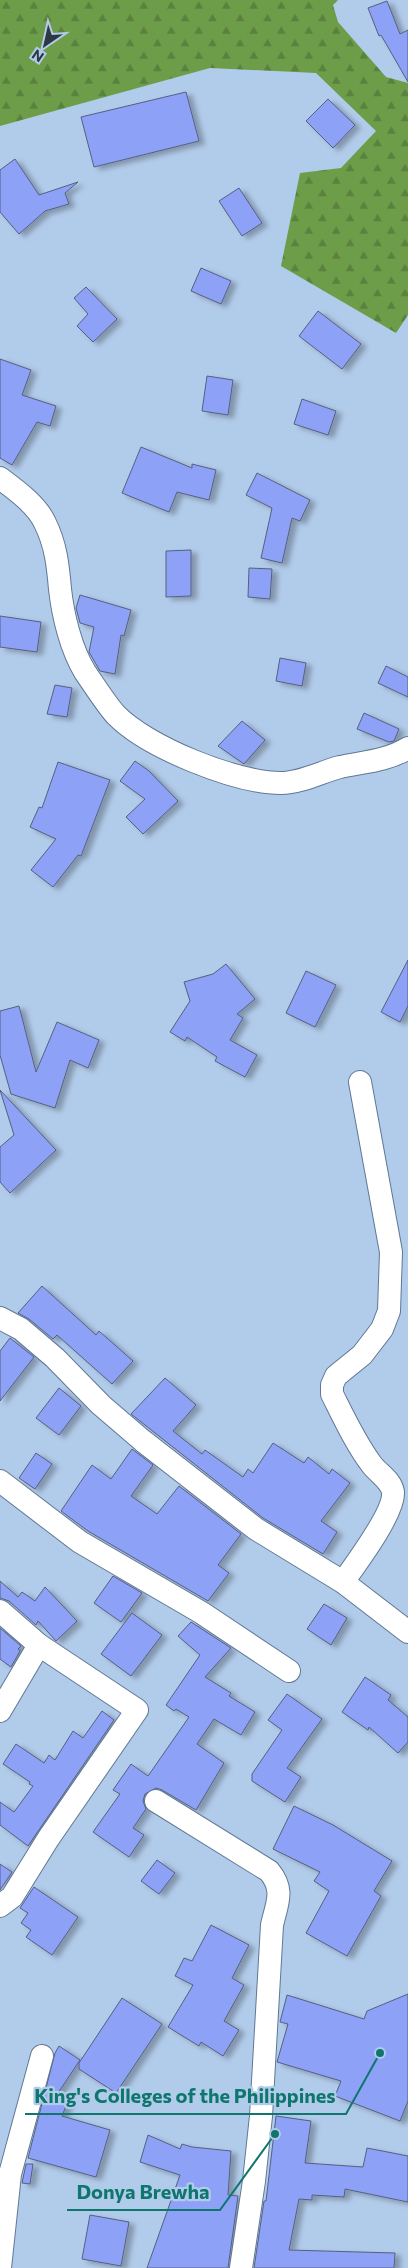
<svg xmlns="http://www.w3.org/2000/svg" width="408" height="2268" font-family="Commissioner,sans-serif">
  <defs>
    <pattern id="forest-firs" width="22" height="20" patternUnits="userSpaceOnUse" patternTransform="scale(1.25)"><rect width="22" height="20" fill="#6d9d48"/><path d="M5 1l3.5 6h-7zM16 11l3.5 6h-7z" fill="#5a813e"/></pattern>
    <filter id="shadow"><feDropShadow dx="5.5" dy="3" stdDeviation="2.5" flood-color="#0004"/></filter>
  </defs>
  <rect width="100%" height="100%" fill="#b1cbea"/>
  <path fill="url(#forest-firs)" d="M0,0H338L333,5L338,22L386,77L408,83V315L396,333L281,266L300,173L341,168L376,131L316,73L210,68L0,126Z"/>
  <g fill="#8da1f7" stroke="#565f7f" filter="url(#shadow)">
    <path d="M387,1L400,34L408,30V82L381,35L379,36L368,8Z"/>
    <path d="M186,92L199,141L94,167L81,117Z"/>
    <path d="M328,99L355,125L333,148L306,121Z"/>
    <path d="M15,159L39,195L78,182L65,193L69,204L45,211L19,234L0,212V170Z"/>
    <path d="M239,188L262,223L242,236L219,201Z"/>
    <path d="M201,268L231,281L221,304L191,291Z"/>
    <path d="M86,287L117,319L93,342L77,326L88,314L74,298Z"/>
    <path d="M318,311L361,344L342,369L299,336Z"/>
    <path d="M0,359L31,370L22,395L56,406L50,426L37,422L12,465L0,458Z"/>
    <path d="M207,376L233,380L228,415L202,411Z"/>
    <path d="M302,399L336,411L328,435L294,424Z"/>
    <path d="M141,447L192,468V464L216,470L209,500L177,492L169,512L122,493Z"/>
    <path d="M257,473L310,500L300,521L292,518L282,563L261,558L272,508L246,495Z"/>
    <path d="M191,550V596L166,597V551Z"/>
    <path d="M249,568L272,569L270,599L248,597Z"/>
    <path d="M80,595L131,610L124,636L121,635L115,674L100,671L89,652L94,627L80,623L76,608Z"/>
    <path d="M0,616L41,622L37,652L0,647Z"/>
    <path d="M280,658L306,663L302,686L276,681Z"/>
    <path d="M386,666L408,677V697L378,683Z"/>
    <path d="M55,685L72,688L67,717L47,714Z"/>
    <path d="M364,713L399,729L394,741L389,742L357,729Z"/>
    <path d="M242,721L265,740L244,764L218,746Z"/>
    <path d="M135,761L149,771L178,801L143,834L126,817L145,799L120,781Z"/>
    <path d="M58,762L110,780L81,856L78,855L53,887L31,870L56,839L30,827L39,807L42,808Z"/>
    <path d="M408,960V1006L400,1022L381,1012Z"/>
    <path d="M226,964L255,999L237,1014L243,1018L230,1040L257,1055L245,1077L215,1061L217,1057L187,1037L185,1041L170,1032L190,1001L184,982L213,974Z"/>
    <path d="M306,971L336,985L315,1027L286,1013Z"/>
    <path d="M19,1006L36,1072L57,1022L99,1040L88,1068L70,1060L55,1108L11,1094L0,1055V1011Z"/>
    <path d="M0,1090L56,1150L10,1193L0,1182V1147L14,1135Z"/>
    <path d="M42,1286L96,1335L99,1331L133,1361L112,1384L57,1335L53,1339L29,1319L18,1313Z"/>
    <path d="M10,1338L34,1357L0,1401V1351Z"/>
    <path d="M165,1378L196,1405L173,1431L202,1454L205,1450L243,1477L248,1469L253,1473L273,1443L304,1463L308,1457L329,1474L332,1469L350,1483L321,1521L337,1532L323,1554L263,1518L131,1414Z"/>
    <path d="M59,1388L81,1406L59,1435L36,1418Z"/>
    <path d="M132,1449L153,1465L131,1496L157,1514L179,1486L241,1534L218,1565L229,1573L208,1601L88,1531L61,1511L92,1465L111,1479Z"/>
    <path d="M36,1453L52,1464L35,1489L19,1478Z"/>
    <path d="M113,1576L142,1593L121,1622L94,1603Z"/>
    <path d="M0,1581L18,1597L22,1592L35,1601L45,1587L77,1621L56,1641L38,1621L36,1625L9,1601L0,1598Z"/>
    <path d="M324,1604L347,1618L331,1645L307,1629Z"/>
    <path d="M132,1613L162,1635L131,1676L101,1654Z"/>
    <path d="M191,1622L231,1648L205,1677L231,1693L229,1696L255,1712L241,1735L214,1719L197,1744L224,1763L196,1810L162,1790L156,1788L145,1794L143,1801L146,1809L133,1828L144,1835L129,1857L93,1832L120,1794L113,1790L131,1764L148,1776L189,1717L176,1709L174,1711L166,1705L200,1655L178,1636Z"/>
    <path d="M0,1628L21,1646L18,1649L20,1651L11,1667L0,1659Z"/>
    <path d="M365,1677L391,1695L388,1700L408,1717V1742L398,1753L369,1727L368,1730L342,1712Z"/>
    <path d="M287,1694L322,1719L287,1768L301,1777L285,1802L252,1781V1774L282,1730L268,1720Z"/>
    <path d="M102,1711L114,1720L28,1846L0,1825V1802L14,1812L33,1786L29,1784L30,1782L3,1764L16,1744L44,1763L49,1755L55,1760L73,1731L83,1738Z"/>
    <path d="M294,1806L333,1825L392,1861L374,1891L381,1896L347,1956L306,1933L329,1891L314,1881L320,1872L273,1849Z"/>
    <path d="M157,1860L175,1873L159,1894L141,1881Z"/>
    <path d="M0,1864L12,1872L0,1890Z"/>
    <path d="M34,1887L78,1917L52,1955L26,1937L31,1930L21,1923L28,1913L20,1908Z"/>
    <path d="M211,1925L249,1945L232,1978L244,1985L224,2021L239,2030L223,2056L201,2042L199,2046L168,2027L193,1985L175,1976L184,1958L192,1961Z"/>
    <path d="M408,1994V2101L400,2121L335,2096L341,2081L277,2062L288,2024L280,2022L287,1995L364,2019L367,2011Z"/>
    <path d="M122,1998L162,2024L116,2093L79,2069V2063Z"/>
    <path d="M59,2046L80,2060L56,2096L68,2101L62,2116L110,2130L96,2177L28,2158L55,2053Z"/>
    <path d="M276,2116L311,2121L305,2163L363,2167L367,2148L408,2156V2202L345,2189L344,2197L312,2195V2200L299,2199L289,2250L395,2253L394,2268H254L264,2201H266Z"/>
    <path d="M148,2135L180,2149L182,2144L192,2147L231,2151L228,2195L238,2196L228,2268H147L180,2175L140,2162Z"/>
    <path d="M26,2164H33L30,2184L22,2183Z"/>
    <path d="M90,2215L129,2222L121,2266L82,2259Z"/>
  </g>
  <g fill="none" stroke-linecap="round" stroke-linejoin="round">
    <g stroke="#607894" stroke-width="24">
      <g id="street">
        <path d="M0,478C16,490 37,505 45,523C56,545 58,566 60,589C63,616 71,649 85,672C92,682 108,707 116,715C147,747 236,783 281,783C301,783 321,772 340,767C363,762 387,761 408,748"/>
        <path d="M0,1318L21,1329L55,1358L101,1405L143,1441L256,1529L343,1582L408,1632"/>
        <path d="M0,1481L80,1542L202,1613L289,1671"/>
        <path d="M343,1582C355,1565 395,1512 393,1492C391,1480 379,1474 372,1465C356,1444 344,1418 332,1394V1385L336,1376L362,1355L382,1329L389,1311L391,1252L360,1082"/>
        <path d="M0,1611L39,1645L137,1710L48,1839L12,1897L0,1906"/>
        <path d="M0,1711L39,1645"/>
        <path d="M156,1801L269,1871C285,1890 277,1903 272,1925L261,2116L254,2181L241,2268"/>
        <path d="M0,2268L10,2174L42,2056"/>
      </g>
    </g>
    <use href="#street" stroke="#fff" stroke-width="22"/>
  </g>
  <path fill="none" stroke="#0f766e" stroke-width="2" d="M380 2053L346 2114H25M275 2134L220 2210H67"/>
  <g fill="#0f766e" stroke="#b1cbea" stroke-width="2">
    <circle cx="380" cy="2053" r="5"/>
    <circle cx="275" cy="2134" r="5"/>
  </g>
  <g font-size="20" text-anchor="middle" font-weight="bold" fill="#0f766e" stroke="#b1cbea" stroke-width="4.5" stroke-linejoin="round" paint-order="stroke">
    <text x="185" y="2103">King's Colleges of the Philippines</text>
    <text x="143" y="2199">Donya Brewha</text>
  </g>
  <g transform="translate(45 45) rotate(214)" stroke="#b1cbea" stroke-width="4" paint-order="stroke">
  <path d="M0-4L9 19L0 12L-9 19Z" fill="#2e3845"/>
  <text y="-8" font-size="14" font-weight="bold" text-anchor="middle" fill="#2e3845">N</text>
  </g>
</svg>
